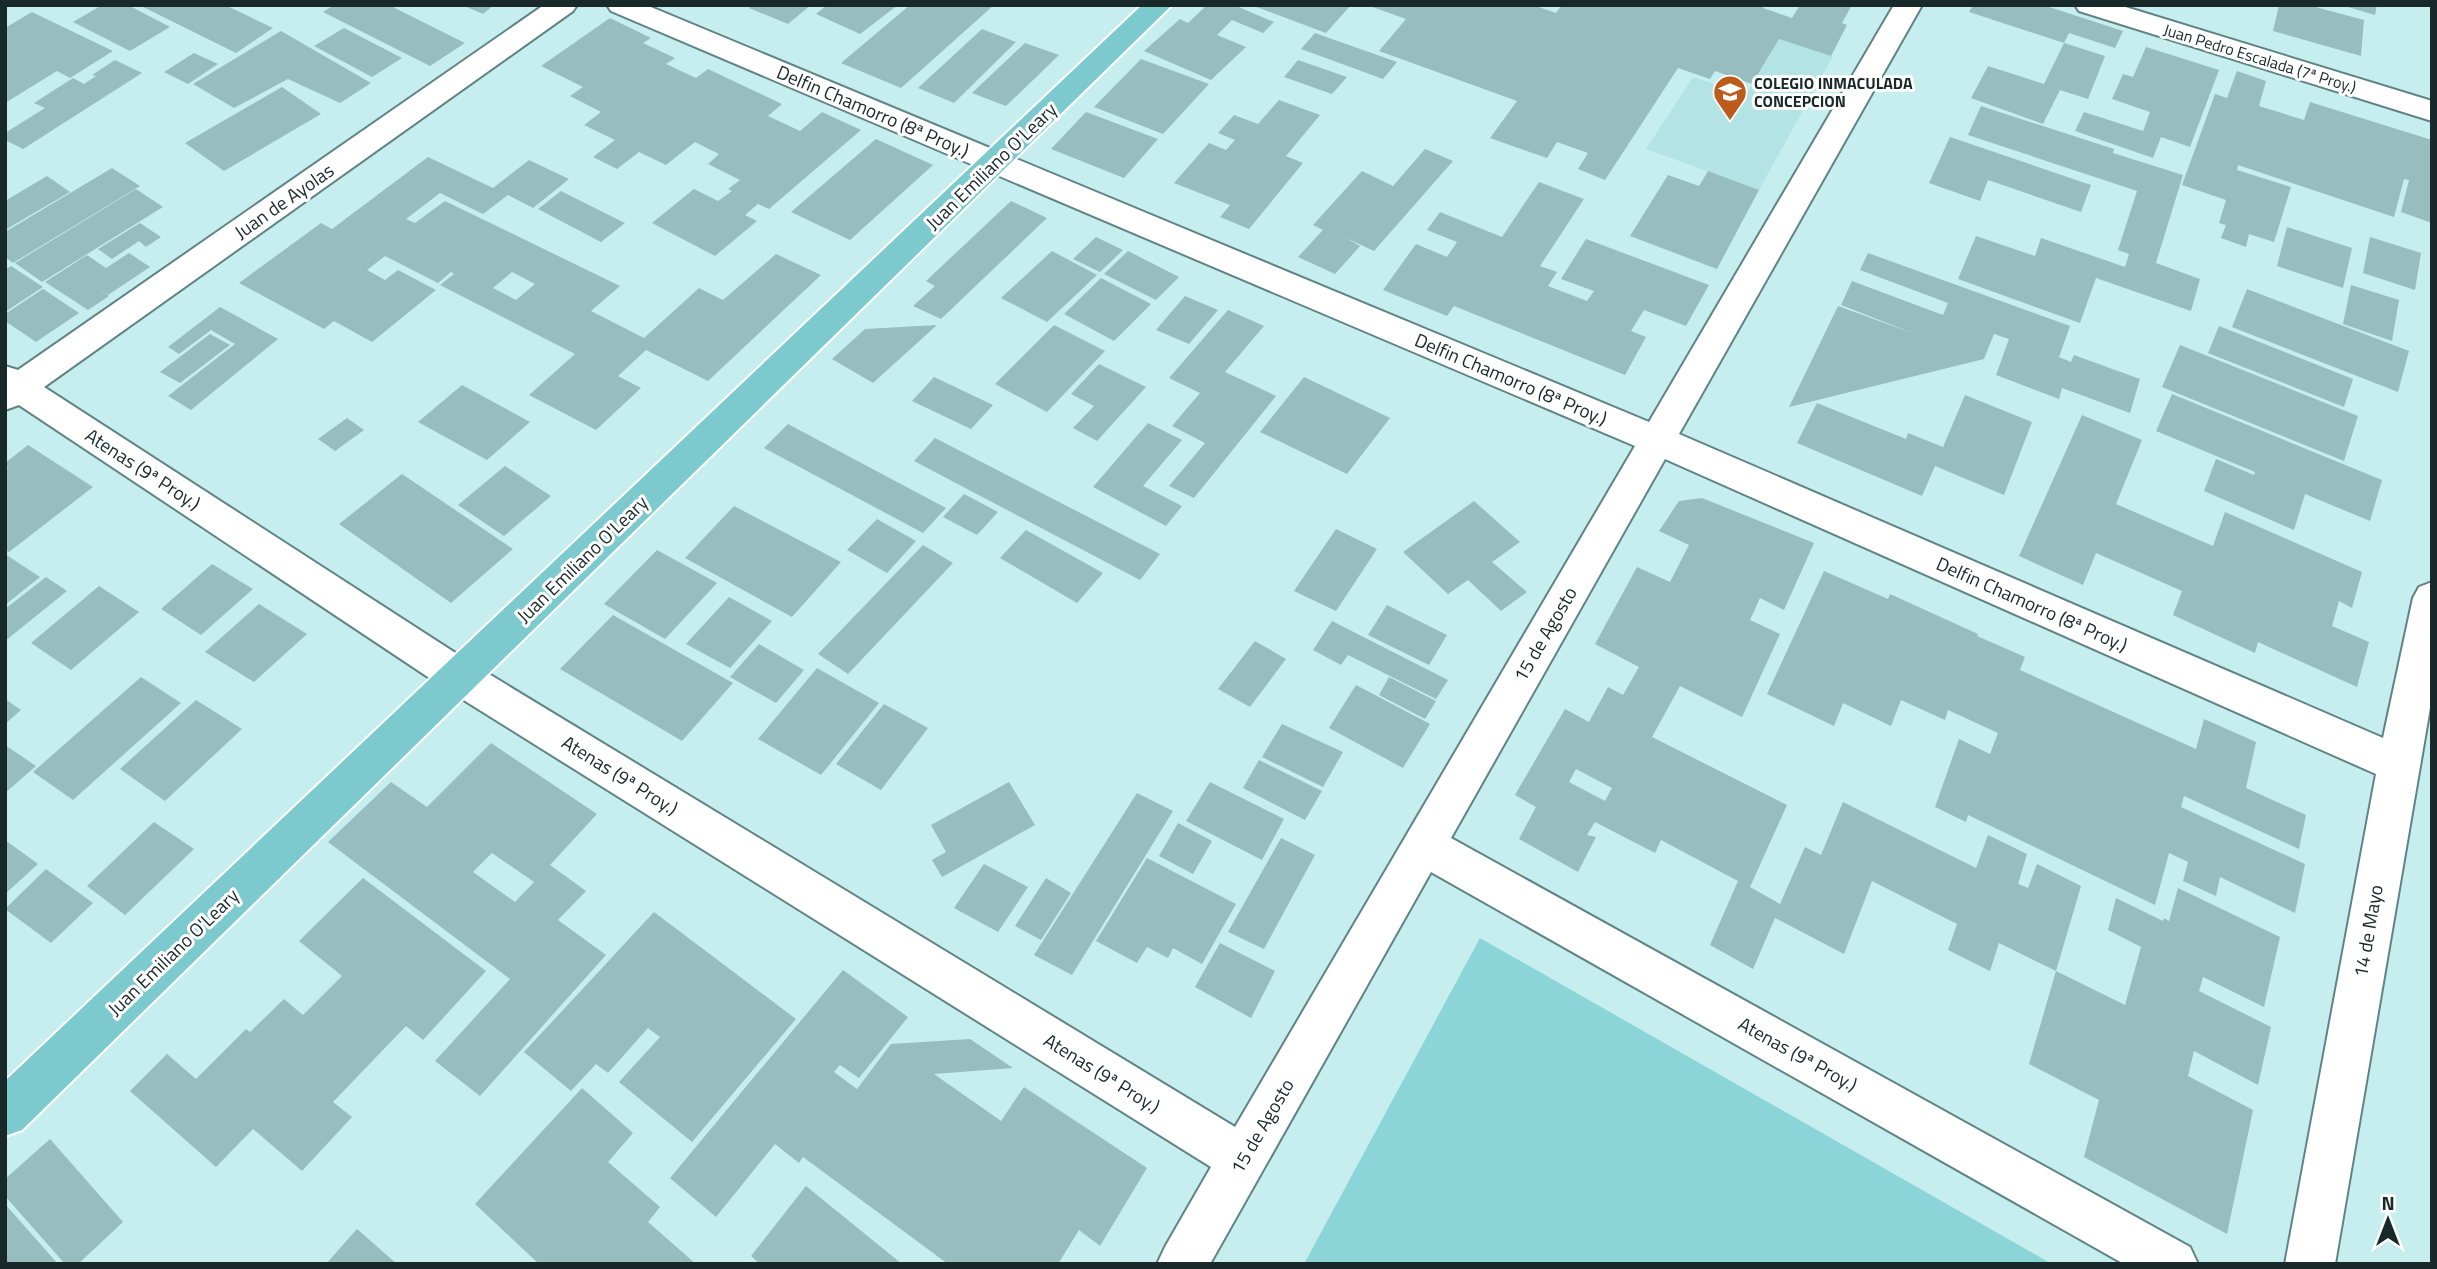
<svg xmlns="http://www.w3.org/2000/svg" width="2437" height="1269" font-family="'Titillium Web',sans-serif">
  <rect width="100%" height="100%" fill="#c7eeef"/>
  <path fill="#b3e3e5" d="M1779,39L1833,56L1759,190L1646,149L1693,77L1746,95Z"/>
  <path fill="#8bd5d8" d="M1480,938L2052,1264H1304Z"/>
  <g fill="#97bdbe" fill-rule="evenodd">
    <path d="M102,5H128L170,27L130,51L73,22Z"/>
    <path d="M139,5H225L273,28L236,53Z"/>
    <path d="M334,5H389L465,43L430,66L323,12Z"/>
    <path d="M462,5H494L483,14Z"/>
    <path d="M752,5H811L788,24L749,8Z"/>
    <path d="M827,5H898L860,34L816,14Z"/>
    <path d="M910,5H994L901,88L841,63Z"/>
    <path d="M1207,5H1234L1274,22L1263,33L1232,20L1217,35L1246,47L1211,80L1144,51L1180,19L1188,23Z"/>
    <path d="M1251,5H1351L1326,33Z"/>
    <path d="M1367,5H1533L1556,13L1562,5H1765L1763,8L1792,18L1800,5H1852L1842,23L1847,25L1831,56L1779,39L1752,84L1715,71L1710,79L1678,68L1605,180L1578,169L1588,153L1557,142L1547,158L1490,138L1517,101L1379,51L1406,19Z"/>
    <path d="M1973,5H2043L2123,31L2115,48L2069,33L2064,43L1969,12Z"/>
    <path d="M2279,5H2308L2364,20L2361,56L2273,31Z"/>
    <path d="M2341,5H2377L2375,15Z"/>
    <path d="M32,12L113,51L70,78L57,71L5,103V28Z"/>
    <path d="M610,18L651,38L643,43L675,58L666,64L696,78L708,69L782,104L768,116L800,131L822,112L861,130L769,209L758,204L745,215L757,221L715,256L652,223L694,189L718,201L732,191L728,189L740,180L708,164L719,154L695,142L666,165L639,152L617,169L593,157L615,140L584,125L601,112L570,96L583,87L541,66Z"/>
    <path d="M344,28L402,58L372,77L314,46Z"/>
    <path d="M982,29L1016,42L954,103L918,88Z"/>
    <path d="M281,31L371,83L340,103L288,79L234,108L193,84Z"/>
    <path d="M1315,33L1397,62L1383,79L1301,49Z"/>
    <path d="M1025,43L1059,55L1006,106L972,93Z"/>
    <path d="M2064,43L2105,56L2088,99L2060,90L2043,124L1971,98L1988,66L2044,84Z"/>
    <path d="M2146,47L2219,70L2190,147L2161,137L2153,158L2075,131L2084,112L2143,131L2150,112L2112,99L2123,74L2133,77Z"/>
    <path d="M194,53L218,64L188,84L164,72Z"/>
    <path d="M1141,59L1209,84L1163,134L1094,107Z"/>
    <path d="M115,60L142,73L23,149L5,140V133L45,108L34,103L73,78L84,84L96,76L92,75Z"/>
    <path d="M1298,60L1347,77L1332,94L1284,77Z"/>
    <path d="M2237,71L2266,81L2259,106L2304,120L2310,102L2432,140V223L2401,212L2409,180L2404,179L2394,217L2238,165L2237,170L2291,187L2274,242L2249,234L2246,247L2221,238L2226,225L2219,223L2226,200L2182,185L2215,94L2227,98Z"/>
    <path d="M282,87L321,114L224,171L185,143Z"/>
    <path d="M1279,100L1320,115L1286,156L1303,163L1249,229L1220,217L1230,205L1174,183L1209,143L1226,150L1235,140L1218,133L1234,115L1258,124Z"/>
    <path d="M1981,106L2114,149L2113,153L2183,175L2156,263L2200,279L2191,311L2096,278L2080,323L1958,279L1976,236L2035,256L2041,238L2125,267L2129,254L2118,250L2137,191L1968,135Z"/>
    <path d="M1086,112L1158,139L1124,178L1051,149Z"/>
    <path d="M1950,137L2091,185L2081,212L1988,180L1980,201L1929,183Z"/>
    <path d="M876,139L933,165L850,240L791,212Z"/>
    <path d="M1425,149L1453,161L1374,251L1346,238L1360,246L1335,274L1298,257L1323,230L1313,225L1362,171L1393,186Z"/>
    <path d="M428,157L493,188L529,160L569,179L533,208L508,195L483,214L440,193L406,219L415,223L445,201L620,286L591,311L644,338L699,288L723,300L776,254L821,275L708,381L646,350L618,376L641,388L596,430L529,395L575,354L440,285L454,274L451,272L438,283L385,256L367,270L385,280L398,270L436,290L372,342L334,321L324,329L239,283L321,223L332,229ZM512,272L535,284L516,300L493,288Z"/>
    <path d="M112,168L140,186L13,263L5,257V232Z"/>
    <path d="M1708,171L1759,190L1717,269L1630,236L1668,175L1699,186Z"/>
    <path d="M47,176L70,192L5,230V201Z"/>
    <path d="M1539,182L1584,199L1540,266L1557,272L1548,286L1587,301L1594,291L1561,279L1586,239L1709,285L1686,326L1644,310L1631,331L1646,337L1625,375L1454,306L1447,316L1383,290L1416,244L1447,257L1457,242L1427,230L1440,212L1502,237Z"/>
    <path d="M136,189L163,207L42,282L15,263Z"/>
    <path d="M561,191L625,223L601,242L538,209Z"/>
    <path d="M1011,201L1047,218L941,319L913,306L935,286L926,281Z"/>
    <path d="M140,223L161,237L146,247L139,241L112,259L98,249Z"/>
    <path d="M2287,227L2352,248L2343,288L2277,266Z"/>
    <path d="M1096,237L1123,250L1100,272L1073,259Z"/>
    <path d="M2370,237L2421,253L2415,290L2363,273Z"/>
    <path d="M1052,251L1097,275L1047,322L1001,298Z"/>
    <path d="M1128,251L1179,277L1156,300L1104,274Z"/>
    <path d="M129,253L150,267L108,295L86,280L109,296L88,310L45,282L87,255L106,268Z"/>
    <path d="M1868,253L2070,326L2059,357L2071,362L2074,355L2140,379L2130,413L2062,388L2059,399L1996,375L2009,339L1994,334L1984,359L1789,407L1838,306L1915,334L1841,305L1852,281L1943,315L1948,303L1860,270Z"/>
    <path d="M11,266L43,287L5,312V270Z"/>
    <path d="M1101,278L1151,304L1114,341L1064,314Z"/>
    <path d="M2351,285L2399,300L2392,341L2343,324Z"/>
    <path d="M43,289L79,313L36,342L5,321V314Z"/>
    <path d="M2247,289L2409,351L2398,392L2232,327Z"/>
    <path d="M1185,296L1218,310L1189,344L1156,330Z"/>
    <path d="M220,307L278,339L191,410L168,396L235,344L211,330L179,354L168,347Z"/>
    <path d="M1228,310L1264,326L1225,372L1276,396L1194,498L1169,486L1205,443L1172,426L1200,393L1169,378Z"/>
    <path d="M937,325L873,383L832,359L865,329Z"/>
    <path d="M1054,325L1105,351L1047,412L995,384Z"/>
    <path d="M2219,326L2353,379L2344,407L2208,353Z"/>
    <path d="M210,334L230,345L180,383L160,372Z"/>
    <path d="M2180,345L2358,416L2344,461L2162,387Z"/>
    <path d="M1099,364L1146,387L1097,441L1073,428L1094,406L1071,394Z"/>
    <path d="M934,377L993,405L971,429L912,401Z"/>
    <path d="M1304,377L1390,418L1347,474L1260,432Z"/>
    <path d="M462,385L530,422L487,460L418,422Z"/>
    <path d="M2172,394L2382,480L2370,521L2305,494L2294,530L2204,491L2216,459L2254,475L2255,472L2156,431Z"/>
    <path d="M1965,395L2032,422L2004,495L1935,466L1922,496L1797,443L1817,403L1906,439L1908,433L1943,447Z"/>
    <path d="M2082,415L2142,440L2116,504L2213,546L2225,512L2362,572L2352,608L2339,601L2332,626L2369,642L2357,687L2258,642L2255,653L2173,615L2182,591L2096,553L2083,585L2019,556Z"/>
    <path d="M347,418L364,430L335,451L318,439Z"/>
    <path d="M1148,423L1182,440L1143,486L1182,506L1166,526L1093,487Z"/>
    <path d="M788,424L946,508L923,533L764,448Z"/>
    <path d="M935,438L1160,554L1140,580L914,461Z"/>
    <path d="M28,445L93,487L9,552L5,550V471L8,469L5,463Z"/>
    <path d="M505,466L551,496L504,536L458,505Z"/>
    <path d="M402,474L513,549L451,603L339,524Z"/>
    <path d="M964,494L998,512L977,535L943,517Z"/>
    <path d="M1702,498L1814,543L1784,610L1760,598L1750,620L1780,634L1742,717L1680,686L1652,737L1787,805L1750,887L1780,904L1805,847L1821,855L1843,802L1976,868L1988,835L2027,854L2018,884L2028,888L2037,864L2081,886L2056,971L2125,1005L2141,947L2108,930L2116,898L2163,921L2164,918L2169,921L2178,888L2280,937L2264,1007L2203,977L2199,991L2271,1027L2258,1085L2194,1051L2188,1076L2253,1110L2227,1234L2084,1157L2099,1100L2029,1064L2056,971L1999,943L1990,971L1948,950L1957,924L1872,881L1844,954L1775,918L1753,969L1710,945L1738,881L1661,840L1655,853L1595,822L1587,835L1596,837L1578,872L1519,839L1536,807L1515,795L1565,709L1589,722L1608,687L1623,695L1639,667L1595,644L1637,567L1670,582L1689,545L1659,531L1679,501ZM1576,769L1612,788L1605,801L1569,782Z"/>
    <path d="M1474,501L1520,542L1492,562L1527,592L1501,611L1468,580L1448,594L1403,552Z"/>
    <path d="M734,506L841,562L792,617L685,558Z"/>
    <path d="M877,519L916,541L887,573L847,550Z"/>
    <path d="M1336,529L1377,549L1336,611L1294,591Z"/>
    <path d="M1026,530L1103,573L1077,603L1000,558Z"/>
    <path d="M923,545L953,563L848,674L818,654Z"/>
    <path d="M657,550L717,583L665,639L604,604Z"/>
    <path d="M5,554L40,577L5,605Z"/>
    <path d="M212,564L253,589L201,635L161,609Z"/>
    <path d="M1824,571L1888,599L1890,594L1978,634L1977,636L2025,657L2020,670L2196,749L2204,719L2256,742L2246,788L2306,815L2299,849L2184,796L2181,807L2305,864L2295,913L2220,877L2216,896L2183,881L2188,862L2169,853L2155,905L1968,815L1966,822L1935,807L1959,739L1990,754L1998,733L1948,710L1945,720L1901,700L1891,726L1843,703L1834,726L1767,694Z"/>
    <path d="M46,577L67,591L5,641V609Z"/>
    <path d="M99,586L139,612L71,670L31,643Z"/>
    <path d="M729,597L772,621L730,668L686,644Z"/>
    <path d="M259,604L307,634L254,682L205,652Z"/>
    <path d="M1387,605L1447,635L1429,665L1368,635Z"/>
    <path d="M613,615L733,683L682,741L560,669Z"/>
    <path d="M1332,621L1448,680L1436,699L1348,655L1341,665L1313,650Z"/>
    <path d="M1255,641L1286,659L1250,707L1218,689Z"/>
    <path d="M759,644L804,670L776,703L730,677Z"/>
    <path d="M817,668L879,703L821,775L758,739Z"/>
    <path d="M141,677L181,703L73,800L33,772Z"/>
    <path d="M1389,677L1436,701L1425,719L1379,695Z"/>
    <path d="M1356,685L1430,724L1403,768L1329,728Z"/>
    <path d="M5,699L21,710L5,724Z"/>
    <path d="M196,700L242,729L165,801L120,769Z"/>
    <path d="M884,704L928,728L881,790L836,764Z"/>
    <path d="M1282,724L1343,752L1323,787L1262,757Z"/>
    <path d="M491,743L597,814L550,865L586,891L558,920L606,955L480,1096L435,1061L510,979L328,842L391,782L427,807ZM492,853L534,882L515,902L473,872Z"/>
    <path d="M5,745L36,766L5,793Z"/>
    <path d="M1259,760L1322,791L1305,820L1243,788Z"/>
    <path d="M1009,782L1035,825L942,877L932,860L946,852L931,825Z"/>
    <path d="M1210,782L1284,819L1262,860L1186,821Z"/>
    <path d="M1137,793L1173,811L1072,975L1034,955Z"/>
    <path d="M154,822L194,849L125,915L87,886Z"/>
    <path d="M1178,823L1212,841L1193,874L1159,856Z"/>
    <path d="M1281,838L1315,855L1264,949L1228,932Z"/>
    <path d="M5,840L38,864L5,894Z"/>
    <path d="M1147,858L1236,904L1202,964L1173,948L1168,958L1147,947L1137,963L1096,941Z"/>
    <path d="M984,864L1028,887L998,932L954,908Z"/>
    <path d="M46,869L93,903L51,943L5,909Z"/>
    <path d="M363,878L486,971L423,1040L406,1026L333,1102L352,1117L302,1171L253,1129L216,1167L130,1091L167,1054L196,1079L246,1029L250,1032L284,999L303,1015L342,976L299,941Z"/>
    <path d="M1046,878L1071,893L1041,940L1015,926Z"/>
    <path d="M654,912L796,1019L692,1142L619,1082L660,1037L648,1028L608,1073L596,1064L571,1091L524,1052Z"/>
    <path d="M1220,943L1275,971L1251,1018L1195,987Z"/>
    <path d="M843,970L908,1017L859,1078L840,1065L834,1072L857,1089L891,1044L970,1039L1013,1068L934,1074L1001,1121L1024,1087L1147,1168L1100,1246L1079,1230L1058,1264H948L803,1157L799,1163L775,1144L716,1217L670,1178Z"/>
    <path d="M582,1088L633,1133L608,1162L660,1207L648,1222L696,1264H539L475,1204Z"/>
    <path d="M50,1139L123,1222L78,1264H65L5,1196V1179Z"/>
    <path d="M806,1186L902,1264H760L751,1256Z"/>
    <path d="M5,1204L58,1264H5Z"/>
    <path d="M357,1229L397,1264H326Z"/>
  </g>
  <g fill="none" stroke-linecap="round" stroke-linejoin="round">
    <g stroke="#608485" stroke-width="4">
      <g id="street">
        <path d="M544,5H577L573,11L44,387L474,665L1235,1127L1635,446L611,11L607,5H646L1649,422L1894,5H1922L1679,434L2383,738L2413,598L2419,587L2432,582V696L2335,1264H2285L2376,774L1665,459L1451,838L2190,1247L2198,1264H2124L1431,872L1210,1264H1157L1165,1247L1211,1167L446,689L19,405L5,410V366L18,370Z"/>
        <path d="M2075,5H2119L2432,101V121L2079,11Z"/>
      </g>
    </g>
    <g stroke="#fff" stroke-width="4">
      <path id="primary" d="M1142,5H1172L22,1130L5,1136V1081Z"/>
    </g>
    <use href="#street" fill="#fff" fill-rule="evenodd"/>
    <use href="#primary" fill="#7ccacd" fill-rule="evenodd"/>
  </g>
  <defs>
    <g id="school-pin" transform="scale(1.75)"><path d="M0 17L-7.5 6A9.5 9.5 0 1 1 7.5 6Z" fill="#bc5b1c" stroke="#fff"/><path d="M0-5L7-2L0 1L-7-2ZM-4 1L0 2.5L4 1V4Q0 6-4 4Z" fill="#fff"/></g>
  </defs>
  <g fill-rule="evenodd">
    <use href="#school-pin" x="1730" y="92"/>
  </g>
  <g text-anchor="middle" stroke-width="6" stroke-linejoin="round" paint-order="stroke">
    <g font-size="16" fill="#192828" stroke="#fff">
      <text transform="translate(2260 58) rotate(17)" y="6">Juan Pedro Escalada (7ª Proy.)</text>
    </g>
    <g font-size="16" font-weight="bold" fill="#192828" stroke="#fff" text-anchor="start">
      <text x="1754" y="89">COLEGIO INMACULADA<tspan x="1754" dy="18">CONCEPCION</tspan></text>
    </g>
    <g font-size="19" fill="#192828" stroke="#fff">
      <text transform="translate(873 111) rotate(23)" y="7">Delfin Chamorro (8ª Proy.)</text>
      <text transform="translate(991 166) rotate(-44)" y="7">Juan Emiliano O'Leary</text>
      <text transform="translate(284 201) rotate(-35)" y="7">Juan de Ayolas</text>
      <text transform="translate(1511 379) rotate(23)" y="7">Delfin Chamorro (8ª Proy.)</text>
      <text transform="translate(143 469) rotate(33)" y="7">Atenas (9ª Proy.)</text>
      <text transform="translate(582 559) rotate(-44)" y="7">Juan Emiliano O'Leary</text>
      <text transform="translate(2032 604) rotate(24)" y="7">Delfin Chamorro (8ª Proy.)</text>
      <text transform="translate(1545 634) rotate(-60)" y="7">15 de Agosto</text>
      <text transform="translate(620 775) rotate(32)" y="7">Atenas (9ª Proy.)</text>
      <text transform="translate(2368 931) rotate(-80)" y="7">14 de Mayo</text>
      <text transform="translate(173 952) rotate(-44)" y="7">Juan Emiliano O'Leary</text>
      <text transform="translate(1798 1054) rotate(29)" y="7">Atenas (9ª Proy.)</text>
      <text transform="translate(1102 1073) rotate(32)" y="7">Atenas (9ª Proy.)</text>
      <text transform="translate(1262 1126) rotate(-60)" y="7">15 de Agosto</text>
    </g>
  </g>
  <rect width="2437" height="1269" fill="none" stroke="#192828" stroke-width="14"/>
  <g transform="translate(2388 1220)" stroke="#ffffff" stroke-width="5" paint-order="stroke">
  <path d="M0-5L12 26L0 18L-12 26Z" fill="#192828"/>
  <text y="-10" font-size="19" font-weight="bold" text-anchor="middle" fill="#192828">N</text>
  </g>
</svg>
